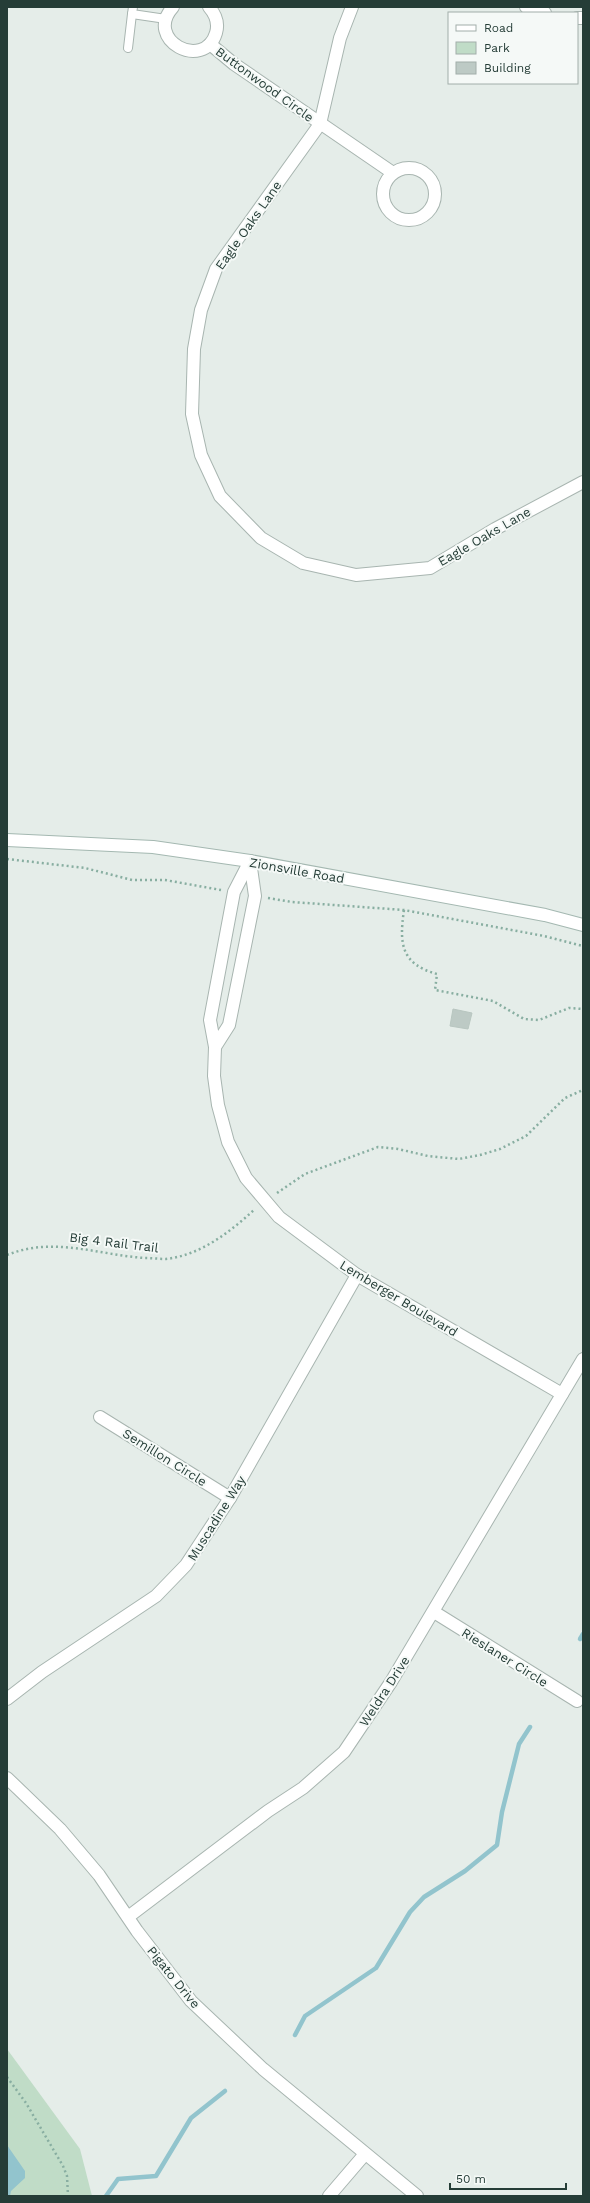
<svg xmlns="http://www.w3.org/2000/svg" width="590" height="2203" font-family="'Work Sans',sans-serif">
  <rect width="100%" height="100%" fill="#e5ede9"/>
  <path fill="#c0dcc7" d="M7,2049L80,2149L92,2196H7Z"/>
  <path fill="#92c4cd" d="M7,2145L25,2171V2178L11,2191L10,2196H7Z"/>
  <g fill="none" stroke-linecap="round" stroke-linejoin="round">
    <g stroke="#92c4cd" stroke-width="4.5">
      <path d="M580,1639L583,1634"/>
      <path d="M295,2035L305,2016L376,1968L410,1912L424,1897L465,1871L497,1845L502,1812L519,1744L530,1727"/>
      <path d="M106,2196L118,2179L156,2176L191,2118L225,2091"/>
    </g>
  </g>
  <path fill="#bdcac5" stroke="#b8c6c0" d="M453,1009L472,1013L468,1029L450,1026Z"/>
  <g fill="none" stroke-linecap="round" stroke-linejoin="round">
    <g stroke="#a8b5b0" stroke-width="10">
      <g id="lane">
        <path d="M133,7L132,14L166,19"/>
        <path d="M128,48L132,14"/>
      </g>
    </g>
    <g stroke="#a8b5b0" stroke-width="14">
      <g id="street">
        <path d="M173,7C143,40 204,72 216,33C219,23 216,15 209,7"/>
        <path d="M352,7L340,38L320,124L216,269L201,310L194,349L192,414L201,455L220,496L261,538L303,563L356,575L430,568L495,529L583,482"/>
        <path d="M526,7L545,13"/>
        <path d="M577,18H583"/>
        <path d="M210,44L234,64L393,173"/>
        <circle cx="409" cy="194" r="26"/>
        <path d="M250,861L234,892L210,1020L215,1047L214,1076L218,1105L228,1142L246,1178L279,1217L357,1275L562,1394"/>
        <path d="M215,1047L229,1025L255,896L250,861"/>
        <path d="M100,1417L230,1498"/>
        <path d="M434,1612L577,1701"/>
        <path d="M7,1699L42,1672L156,1596L186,1565L230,1498L357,1275"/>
        <path d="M7,1778L60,1829L99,1875L137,1931L191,2001L263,2069L417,2196"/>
        <path d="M128,1917L268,1811L303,1788L344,1752L391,1682L583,1359"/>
        <path d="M329,2196L365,2154"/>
      </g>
    </g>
    <g stroke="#a4b8b1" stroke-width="14">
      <path id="secondary" d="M7,840L153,847L250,861L545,915L583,925"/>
    </g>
    <g stroke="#88aea1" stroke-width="2.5" stroke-dasharray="2 3" stroke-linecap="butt">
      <path d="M7,859L85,868L132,880H165L221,890"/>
      <path d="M268,898L292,902L404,910L544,936L583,946"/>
      <path d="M404,910C399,944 401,964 437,974L435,990L493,1001L524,1019L539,1020L569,1008L583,1009"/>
      <path d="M277,1193L305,1174L378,1147L398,1149L428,1156L459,1159L480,1155L500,1149L526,1136L565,1098L583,1090"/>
      <path d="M7,1255C54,1236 98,1255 145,1258C152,1258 159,1259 166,1259C201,1255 230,1232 255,1209"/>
      <path d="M7,2077L26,2103L63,2166L67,2176L68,2196"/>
    </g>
    <use href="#lane" stroke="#fff" stroke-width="8"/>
    <use href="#street" stroke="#fff" stroke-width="12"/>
    <use href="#secondary" stroke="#fff" stroke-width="12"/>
  </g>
  <g text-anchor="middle" stroke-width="4" stroke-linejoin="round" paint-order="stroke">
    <g font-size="13" fill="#253d37" stroke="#f5f9f7">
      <text transform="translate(265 84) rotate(36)" y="5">Buttonwood Circle</text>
      <text transform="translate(248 225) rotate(-55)" y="5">Eagle Oaks Lane</text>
      <text transform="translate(484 536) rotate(-30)" y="5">Eagle Oaks Lane</text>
      <text transform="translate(297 870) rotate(10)" y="5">Zionsville Road</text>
      <text transform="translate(114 1242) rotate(7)" y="5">Big 4 Rail Trail</text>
      <text transform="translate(399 1298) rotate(31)" y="5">Lemberger Boulevard</text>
      <text transform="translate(165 1457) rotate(32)" y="5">Semillon Circle</text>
      <text transform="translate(216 1518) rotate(-58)" y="5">Muscadine Way</text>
      <text transform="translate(505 1657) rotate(32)" y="5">Rieslaner Circle</text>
      <text transform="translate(384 1691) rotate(-57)" y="5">Weldra Drive</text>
      <text transform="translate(174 1977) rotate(51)" y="5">Pigato Drive</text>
    </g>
  </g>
  <rect width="590" height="2203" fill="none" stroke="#253d37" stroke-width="16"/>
  <rect x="448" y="12" width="130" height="72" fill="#f5f9f7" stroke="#a2aeaa"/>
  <rect x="456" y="25" width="20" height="6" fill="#ffffff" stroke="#a2aeaa"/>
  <text x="484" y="32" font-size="12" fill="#253d37">Road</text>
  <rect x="456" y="42" width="20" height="12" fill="#c0dcc7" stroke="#a2aeaa"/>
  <text x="484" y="52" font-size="12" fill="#253d37">Park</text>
  <rect x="456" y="62" width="20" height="12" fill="#bdcac5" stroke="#a2aeaa"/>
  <text x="484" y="72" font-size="12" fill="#253d37">Building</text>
  <path d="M450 2183v6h116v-6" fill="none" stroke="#253d37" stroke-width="2"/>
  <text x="456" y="2183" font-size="12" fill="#253d37" stroke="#f5f9f7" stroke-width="3" paint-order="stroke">50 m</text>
</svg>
